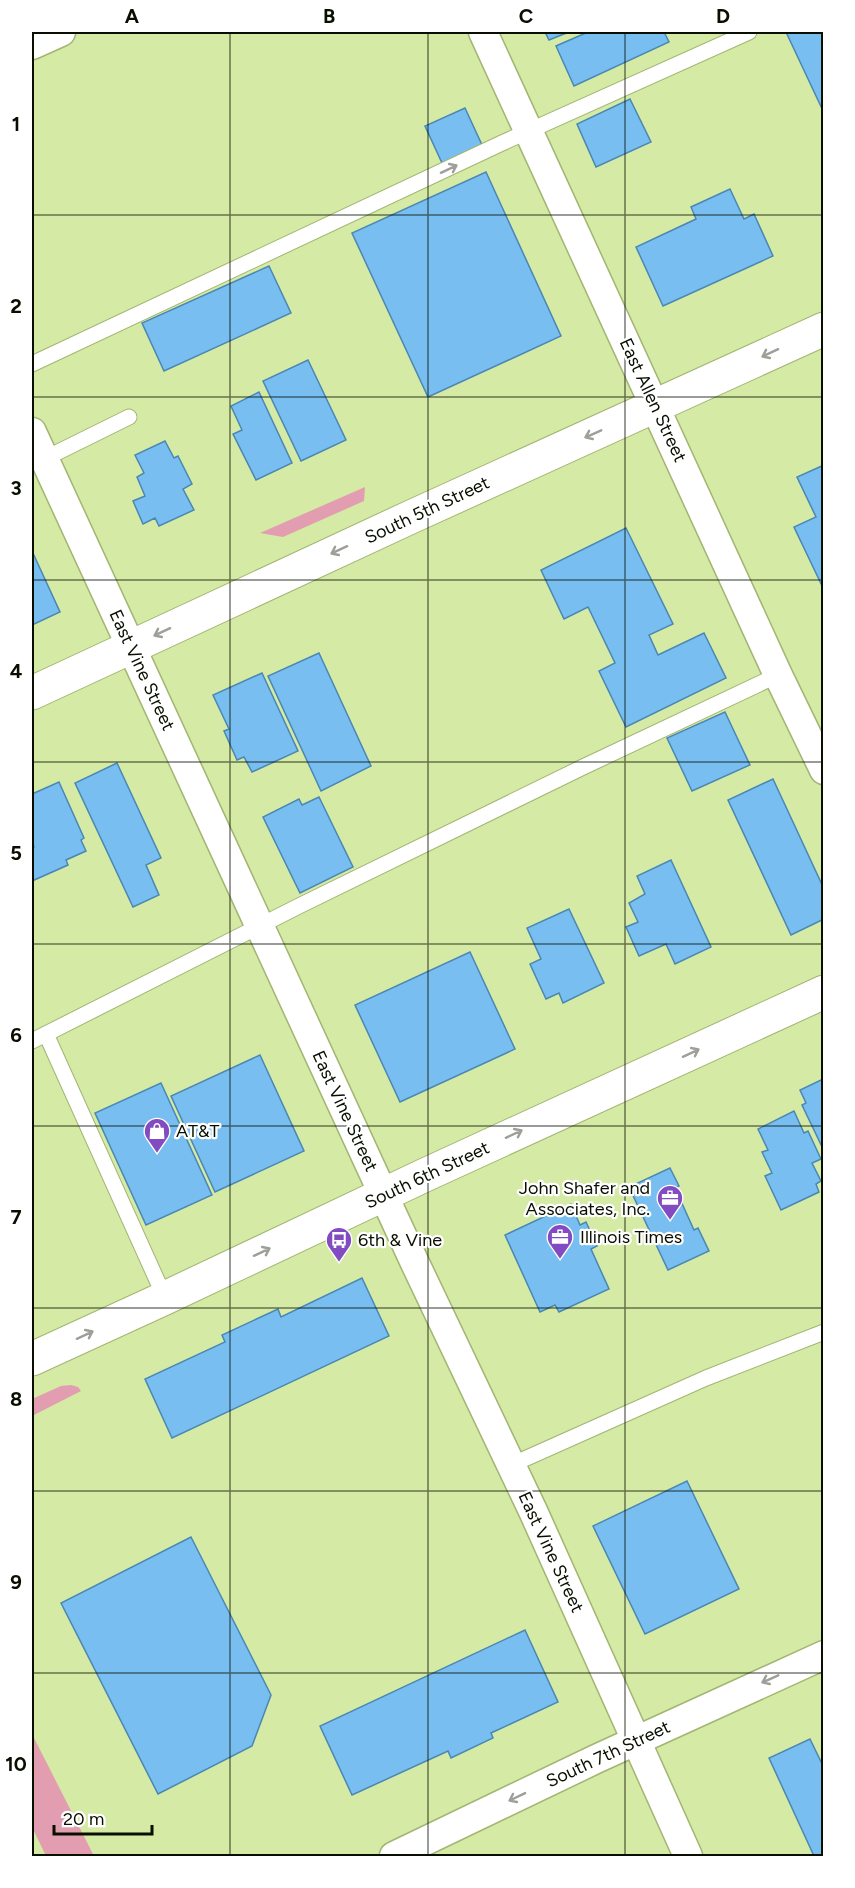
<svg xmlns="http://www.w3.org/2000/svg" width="855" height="1888" font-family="Figtree,sans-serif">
  <rect width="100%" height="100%" fill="#d5eaa4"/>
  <g fill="#e29eb0">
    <path d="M365,487L364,501L283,537L260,533Z"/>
    <path d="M71,1385L78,1387L81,1391L32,1416V1399L61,1386Z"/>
    <path d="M32,1734L94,1856H46L32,1827Z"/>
  </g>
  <g fill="#78bef1" stroke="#4a87b3" stroke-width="1.5">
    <path d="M545,32H569L549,40Z"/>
    <path d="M588,32H664L669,42L574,86L556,46Z"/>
    <path d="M786,32H824V113Z"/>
    <path d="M630,99L651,142L596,167L577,124Z"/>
    <path d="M465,108L482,145L442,163L425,126Z"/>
    <path d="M486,172L561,336L428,397L352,233Z"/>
    <path d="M730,189L744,219L754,214L773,256L663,306L636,247L696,219L691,207Z"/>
    <path d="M269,266L291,313L164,371L142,323Z"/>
    <path d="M308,360L346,440L301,461L263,381Z"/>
    <path d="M259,392L292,463L256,480L233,434L242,430L231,406Z"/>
    <path d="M165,441L174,458L178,456L192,484L183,489L194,510L159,526L155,518L143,524L133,501L145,496L137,477L144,473L135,455Z"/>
    <path d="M824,465V590L794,527L816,517L797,477Z"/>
    <path d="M626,528L673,624L649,635L658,655L704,633L726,678L626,727L599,671L615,663L588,607L564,619L541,570Z"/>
    <path d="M32,551L60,612L32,625Z"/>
    <path d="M319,653L371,766L321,791L268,676Z"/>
    <path d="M262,673L298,751L252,772L244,757L237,760L224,731L229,729L213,695Z"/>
    <path d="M725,712L750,765L692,791L667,738Z"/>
    <path d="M117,763L161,858L146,865L159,895L133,907L75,783Z"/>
    <path d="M773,779L824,889V919L791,935L728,800Z"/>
    <path d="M59,782L84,838L81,840L86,851L66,860L68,865L32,881V848L34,847L32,842V794Z"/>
    <path d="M319,797L353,867L300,893L263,817L299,799L302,805Z"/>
    <path d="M671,860L711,947L675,964L666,944L639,956L626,927L638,922L629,903L645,894L637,876Z"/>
    <path d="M569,909L604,983L563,1003L559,993L546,999L530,964L541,959L527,928Z"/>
    <path d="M470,952L515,1049L400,1102L355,1005Z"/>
    <path d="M260,1055L304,1151L215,1192L171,1096Z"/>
    <path d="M821,1080L824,1086V1151L802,1105L806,1103L800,1090Z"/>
    <path d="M161,1083L212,1195L146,1225L95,1113Z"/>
    <path d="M794,1111L804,1133L808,1131L821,1159L812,1163L821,1181L816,1184L819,1192L781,1210L765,1176L772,1173L762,1152L768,1150L758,1129Z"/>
    <path d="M670,1168L679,1186L675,1188L694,1230L698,1228L709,1251L668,1270L629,1187Z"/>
    <path d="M571,1204L580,1225L586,1222L597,1246L591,1249L609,1289L559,1312L555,1305L540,1312L505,1235Z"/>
    <path d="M362,1278L389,1336L172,1438L145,1379L225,1342L222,1335L278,1309L281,1317Z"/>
    <path d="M687,1481L739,1589L645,1634L593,1526Z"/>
    <path d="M191,1537L271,1695L252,1746L158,1794L61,1603Z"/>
    <path d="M525,1630L558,1702L491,1733L493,1738L451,1758L448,1751L352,1795L320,1726Z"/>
    <path d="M810,1739L824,1768V1856H814L769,1758Z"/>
  </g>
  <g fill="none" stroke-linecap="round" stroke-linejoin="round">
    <g stroke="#a2b572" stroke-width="17">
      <g id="lane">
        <path d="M32,364L502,143L749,32"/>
        <path d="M44,459L129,417"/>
        <path d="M46,1034L165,1298"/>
        <path d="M32,1041L301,905L581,768L778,675"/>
        <path d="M511,1465L706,1378L824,1332"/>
      </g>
    </g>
    <g stroke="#a2b572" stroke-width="31">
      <g id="street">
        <path d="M483,32L778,675L824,770"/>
        <path d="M32,45L61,32"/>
        <path d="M32,432L414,1261L533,1511L688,1856"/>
        <path d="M394,1856L596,1759L824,1655"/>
      </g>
    </g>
    <g stroke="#a2b572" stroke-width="35">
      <g id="primary">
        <path d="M32,693L413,516L824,329"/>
        <path d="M32,1359L165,1298L425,1175L824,992"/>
      </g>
    </g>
    <use href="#lane" stroke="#fff" stroke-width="15"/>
    <use href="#street" stroke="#fff" stroke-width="28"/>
    <use href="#primary" stroke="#fff" stroke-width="33"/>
  </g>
  <defs><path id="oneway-shaft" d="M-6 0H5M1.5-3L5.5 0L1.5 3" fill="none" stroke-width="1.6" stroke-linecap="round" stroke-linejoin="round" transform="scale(1.5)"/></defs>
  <g stroke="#9d9f99">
    <use href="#oneway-shaft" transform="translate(449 169) rotate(-25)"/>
    <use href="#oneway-shaft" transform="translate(770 353) rotate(155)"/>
    <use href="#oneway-shaft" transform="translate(593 434) rotate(156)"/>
    <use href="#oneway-shaft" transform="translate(339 550) rotate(155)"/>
    <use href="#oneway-shaft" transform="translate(162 632) rotate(155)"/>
    <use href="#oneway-shaft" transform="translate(691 1053) rotate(-25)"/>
    <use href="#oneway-shaft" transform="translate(514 1134) rotate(-25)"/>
    <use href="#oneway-shaft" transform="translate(262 1252) rotate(-25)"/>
    <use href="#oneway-shaft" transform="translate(85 1335) rotate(-25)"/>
    <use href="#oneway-shaft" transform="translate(770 1679) rotate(156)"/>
    <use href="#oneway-shaft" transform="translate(517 1797) rotate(154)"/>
  </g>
  <path fill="none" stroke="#090f00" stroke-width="1.5" stroke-opacity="0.55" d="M230,32V1856M428,32V1856M625,32V1856M32,215H824M32,397H824M32,580H824M32,762H824M32,944H824M32,1126H824M32,1308H824M32,1491H824M32,1673H824"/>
  <defs>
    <g id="shop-pin" transform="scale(1.35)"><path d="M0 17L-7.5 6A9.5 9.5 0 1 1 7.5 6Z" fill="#824bc2" stroke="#fff"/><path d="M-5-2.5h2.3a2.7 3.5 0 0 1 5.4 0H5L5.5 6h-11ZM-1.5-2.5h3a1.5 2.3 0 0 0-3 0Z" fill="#fff"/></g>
    <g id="office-pin" transform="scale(1.35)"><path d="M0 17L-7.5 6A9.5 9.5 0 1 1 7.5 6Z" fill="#824bc2" stroke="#fff"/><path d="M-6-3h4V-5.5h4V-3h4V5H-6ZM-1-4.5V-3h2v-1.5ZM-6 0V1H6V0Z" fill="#fff"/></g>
    <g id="bus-pin" transform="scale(1.35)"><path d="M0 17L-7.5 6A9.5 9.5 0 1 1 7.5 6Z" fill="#824bc2" stroke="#fff"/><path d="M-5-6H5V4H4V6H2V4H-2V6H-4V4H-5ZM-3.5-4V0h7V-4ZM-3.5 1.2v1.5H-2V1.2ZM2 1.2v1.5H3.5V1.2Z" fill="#fff"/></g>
  </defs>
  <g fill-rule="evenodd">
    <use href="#shop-pin" x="157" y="1131"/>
    <use href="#office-pin" x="670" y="1198"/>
    <use href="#office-pin" x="560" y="1237"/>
    <use href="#bus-pin" x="339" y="1240"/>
  </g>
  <g text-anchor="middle" stroke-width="4.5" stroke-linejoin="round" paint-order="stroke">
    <g font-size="18" fill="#090f00" stroke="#fff">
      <text transform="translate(653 400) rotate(65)" y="6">East Allen Street</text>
      <text transform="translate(427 510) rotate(-25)" y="6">South 5th Street</text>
      <text transform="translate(142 670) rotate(65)" y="6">East Vine Street</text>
      <text transform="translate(345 1111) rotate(65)" y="6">East Vine Street</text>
      <text transform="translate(427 1175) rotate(-25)" y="6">South 6th Street</text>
      <text transform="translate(551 1552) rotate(65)" y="6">East Vine Street</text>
      <text transform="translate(608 1754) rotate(-25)" y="6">South 7th Street</text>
    </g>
    <g font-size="18" fill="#090f00" stroke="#fff" text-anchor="start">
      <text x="176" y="1137">AT&amp;T</text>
      <text x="650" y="1194" text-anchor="end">John Shafer and<tspan x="650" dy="21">Associates, Inc.</tspan></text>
      <text x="580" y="1243">Illinois Times</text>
      <text x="358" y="1246">6th &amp; Vine</text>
    </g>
  </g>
  <rect width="855" height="1888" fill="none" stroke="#ffffff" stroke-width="66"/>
  <path d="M54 1825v9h98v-9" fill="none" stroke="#090f00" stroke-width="3"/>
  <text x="63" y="1825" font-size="18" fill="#090f00" stroke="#ffffff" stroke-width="4.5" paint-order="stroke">20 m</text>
  <rect x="33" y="33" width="789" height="1822" fill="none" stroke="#090f00" stroke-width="2"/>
  <g font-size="20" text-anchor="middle" font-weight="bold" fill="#090f00">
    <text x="132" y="23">A</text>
    <text x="329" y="23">B</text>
    <text x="526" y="23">C</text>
    <text x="723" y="23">D</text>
    <text x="16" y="131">1</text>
    <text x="16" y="313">2</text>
    <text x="16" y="495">3</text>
    <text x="16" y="678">4</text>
    <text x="16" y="860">5</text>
    <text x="16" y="1042">6</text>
    <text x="16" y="1224">7</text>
    <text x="16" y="1406">8</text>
    <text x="16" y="1589">9</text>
    <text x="16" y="1771">10</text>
  </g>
</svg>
